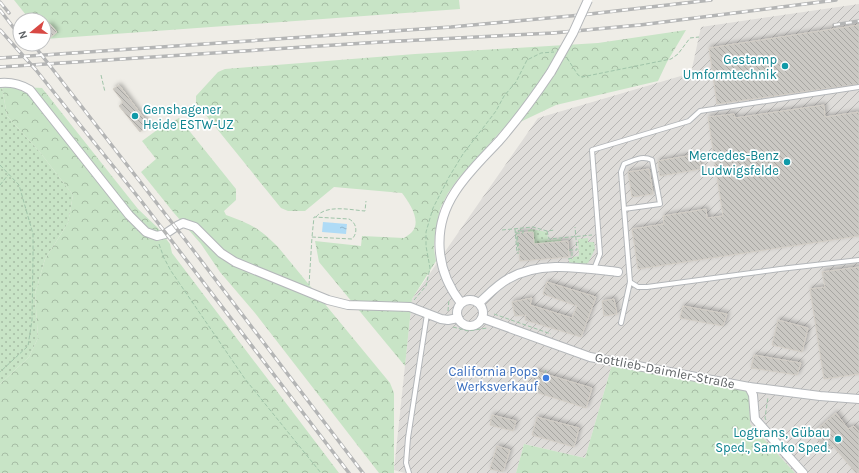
<svg xmlns="http://www.w3.org/2000/svg" width="859" height="473" font-family="Karla,sans-serif">
  <defs>
    <pattern id="industrial-furrows" width="10" height="10" patternUnits="userSpaceOnUse"><rect width="10" height="10" fill="#dedcd9"/><path d="M-1 1l2-2M0 10L10 0M9 11l2-2" fill="none" stroke="#b7b6b4"/></pattern>
    <pattern id="grass-dots" width="8" height="8" patternUnits="userSpaceOnUse"><rect width="8" height="8" fill="#c8e4c6"/><path d="M2 2h.1M6 6h.1" fill="none" stroke="#a6bca4" stroke-width="1.8" stroke-linecap="round"/></pattern>
    <pattern id="forest-crowns" width="20" height="18" patternUnits="userSpaceOnUse"><rect width="20" height="18" fill="#c8e4c6"/><path d="M2 6a3 3 0 1 1 6 0M12 15a3 3 0 1 1 6 0" fill="none" stroke="#a6bca4"/></pattern>
    <pattern id="water-ripples" width="26" height="14" patternUnits="userSpaceOnUse"><rect width="26" height="14" fill="#afdbf6"/><path d="M2 4q2-2 4 0t4 0M15 11q2-2 4 0t4 0" fill="none" stroke="#92b5cb"/></pattern>
    <pattern id="building-back-hatch" width="6" height="6" patternUnits="userSpaceOnUse"><rect width="6" height="6" fill="#cac8c3"/><path d="M-1 5l2 2M0 0l6 6M5-1l2 2" fill="none" stroke="#a7a6a2"/></pattern>
    <filter id="shadow"><feDropShadow dx="2" dy="-2" stdDeviation="2" flood-color="#0004"/></filter>
  </defs>
  <rect width="100%" height="100%" fill="#efede7"/>
  <path fill="url(#industrial-furrows)" d="M859,4V473H795L750,424L613,361L585,458L524,444L516,473H405L394,470L412,299L538,118L691,73L701,27Z"/>
  <g fill="url(#grass-dots)">
    <path d="M0,86H2L7,116L39,151L73,195L68,223L45,259L35,294L38,338L29,357L0,384Z"/>
    <path d="M532,229L547,232L548,240L561,239V241L534,244L533,232H528V230Z"/>
    <path d="M588,238V242H594L595,249L588,263L585,264L569,263V259H573V257L579,256L578,239Z"/>
  </g>
  <g fill="url(#forest-crowns)">
    <path d="M14,0H459L460,9L45,39L44,37V20H30Z"/>
    <path d="M686,30L667,62L658,81L556,105L501,131L458,179L448,193L440,209L435,234L434,249L436,261L412,299L405,366L319,262L315,241L361,246L362,236L404,238C407,236 410,234 412,232C422,221 409,202 402,193L334,187L305,211H288L281,208L196,103V96L218,72L225,69L415,54L598,43Z"/>
    <path d="M2,86L42,88L138,209L158,228L170,244L172,253L339,473H0V384L29,357L38,338L35,294L45,259L68,223L73,195L39,151L7,116Z"/>
    <path d="M179,118L236,189V200L224,211L226,215C251,224 259,228 278,247L390,383L394,393V473H379L255,313L220,272L201,244L174,213L141,172L156,159L142,141L157,130Z"/>
    <path d="M613,361L749,387L750,424L795,473H516L524,444L585,458Z"/>
  </g>
  <path fill="url(#water-ripples)" d="M323,222L347,224L346,234L322,232Z"/>
  <g fill="url(#building-back-hatch)" stroke="#d3cec6" filter="url(#shadow)">
    <path d="M50,24L57,32L50,38L44,31V29Z"/>
    <path d="M859,25V84L717,104L709,48Z"/>
    <path d="M119,85L149,125L140,132L119,106L123,102L113,89Z"/>
    <path d="M824,105L825,117L859,112V236L638,269L632,229L664,224L663,216L706,209L707,218L723,216L708,117L734,114L735,118Z"/>
    <path d="M698,154L701,169L660,176L658,161Z"/>
    <path d="M649,169L653,194L632,197L628,172Z"/>
    <path d="M533,232L534,244L568,241L569,257L520,261L517,233Z"/>
    <path d="M859,267V374L824,379L810,289L825,287L822,272Z"/>
    <path d="M547,282L596,297L581,337L525,320L526,315L515,316L512,302L532,298L530,305L572,318L577,306L543,294Z"/>
    <path d="M614,299L617,314L604,316L602,301Z"/>
    <path d="M683,306L727,314L723,326L680,318Z"/>
    <path d="M778,320L808,328L802,352L772,345Z"/>
    <path d="M754,355L801,363L797,375L751,368Z"/>
    <path d="M535,371L592,388L586,408L529,390Z"/>
    <path d="M836,413L848,429L854,426L859,432V473H856L832,445L826,450L813,433Z"/>
    <path d="M492,415L516,421L513,431L490,425Z"/>
    <path d="M537,417L579,428L574,447L532,435Z"/>
    <path d="M497,446L510,450L503,472L490,469Z"/>
  </g>
  <g fill="none" stroke-linecap="round" stroke-linejoin="round">
    <g stroke="#b4b7ba" stroke-width="6">
      <g id="service">
        <path d="M624,209L660,204L652,160C642,155 635,160 624,164L621,172L630,282L638,287H647L780,269L859,260"/>
        <path d="M594,269L600,254L592,150L689,121L700,111L859,87"/>
        <path d="M621,323L630,282"/>
        <path d="M409,473L406,463L408,438L427,314"/>
      </g>
    </g>
    <g stroke="#b4b7ba" stroke-width="10">
      <g id="minor">
        <path d="M0,83C12,82 20,84 30,90L129,215L146,232L157,236L165,234L177,226L183,223L195,227L221,253L235,262L328,300L348,305L410,307L441,319L448,320L458,318"/>
        <circle cx="470" cy="313" r="13"/>
        <path d="M461,303C435,270 432,227 455,192C467,173 484,157 499,141C518,119 535,96 551,72"/>
        <path d="M479,303C488,295 497,285 508,279C540,260 582,268 618,272"/>
        <path d="M482,318L590,357L749,387L820,396L859,399"/>
        <path d="M749,387L753,395L755,419L803,473"/>
      </g>
    </g>
    <g stroke="#a0c4a9" stroke-width="1" stroke-dasharray="4 2" stroke-linecap="butt">
      <path d="M567,58L578,75L582,77L671,59L678,54L690,38L699,37"/>
      <path d="M101,75L105,92"/>
      <path d="M0,165L19,185L33,234V257L32,320L28,346L0,372"/>
      <path d="M0,185L8,175"/>
      <path d="M316,217C326,204 351,210 365,211L366,201"/>
      <path d="M515,229L517,253H519"/>
      <path d="M502,230L533,227L547,231L555,230"/>
      <path d="M523,230V233H517L519,250H518L516,231Z"/>
      <path d="M547,231L549,239L592,235"/>
      <path d="M159,244L164,258L171,271L245,379L321,473"/>
      <path d="M569,250H577L575,227"/>
      <path d="M568,259L572,258V250"/>
      <path d="M309,285L312,237L352,239C358,233 357,223 349,219L314,217L312,237"/>
      <path d="M414,300L426,286L430,268L426,246V232L433,208L449,177L463,154L496,111L504,96L516,82L527,60L541,53L554,52"/>
      <path d="M448,311L449,299"/>
      <path d="M494,314L551,334"/>
      <path d="M453,327L468,331L487,328"/>
      <path d="M545,374L546,369"/>
      <path d="M766,420L765,418L768,397"/>
    </g>
    <use href="#service" stroke="#fff" stroke-width="4"/>
    <use href="#minor" stroke="#fff" stroke-width="8"/>
    <g stroke="#b4b5b5" stroke-width="3.5">
      <g id="rail">
        <path d="M0,2L9,13"/>
        <path d="M0,10L20,36"/>
        <path d="M834,25L859,21"/>
        <path d="M0,30L36,70L142,202L349,473"/>
        <path d="M33,44L187,242L363,473"/>
        <path d="M0,58L451,27L581,15L711,0"/>
        <path d="M0,67L381,42L553,33L640,25L836,0"/>
      </g>
    </g>
    <use href="#rail" stroke="#fff" stroke-width="2" stroke-dasharray="6" stroke-linecap="butt"/>
    <g stroke="#b4b7ba" stroke-width="10" stroke-linecap="butt">
      <path id="minor-bridge" d="M551,72L573,33L588,0"/>
    </g>
    <use href="#minor-bridge" stroke="#fff" stroke-width="8"/>
  </g>
  <g fill="#0f9aa8" stroke="#fff" stroke-width="1.5">
    <circle cx="785" cy="66" r="4"/>
    <circle cx="135" cy="116" r="4"/>
    <circle cx="787" cy="162" r="4"/>
    <circle cx="838" cy="439" r="4"/>
  </g>
  <circle fill="#3f7fe0" stroke="#fff" stroke-width="1.5" cx="546" cy="378" r="4"/>
  <g text-anchor="middle" stroke-width="3.5" stroke-linejoin="round" paint-order="stroke">
    <g font-size="13" fill="#0d838f" stroke="#fff" text-anchor="end">
      <text x="777" y="64">Gestamp<tspan x="777" dy="15">Umformtechnik</tspan></text>
      <text x="143" y="114" text-anchor="start">Genshagener<tspan x="143" dy="15">Heide ESTW-UZ</tspan></text>
      <text x="779" y="160">Mercedes-Benz<tspan x="779" dy="15">Ludwigsfelde</tspan></text>
      <text x="830" y="437">Logtrans, Gübau<tspan x="830" dy="15">Sped., Samko Sped.</tspan></text>
    </g>
    <g font-size="13" fill="#5e6265" stroke="#fff">
      <text transform="translate(665 370) rotate(11)" y="5">Gottlieb-Daimler-Straße</text>
    </g>
    <g font-size="13" fill="#366cbe" stroke="#fff" text-anchor="end">
      <text x="538" y="376">California Pops<tspan x="538" dy="15">Werksverkauf</tspan></text>
    </g>
  </g>
  <g transform="translate(32 32) rotate(252)"><circle r="19" fill="#ffffff" stroke="#bfc0c1"/>
  <path d="M0-3L7 15L0 10L-7 15Z" fill="#d84944"/>
  <text y="-6" font-size="11" font-weight="bold" text-anchor="middle" fill="#5e6265">N</text>
  </g>
</svg>
